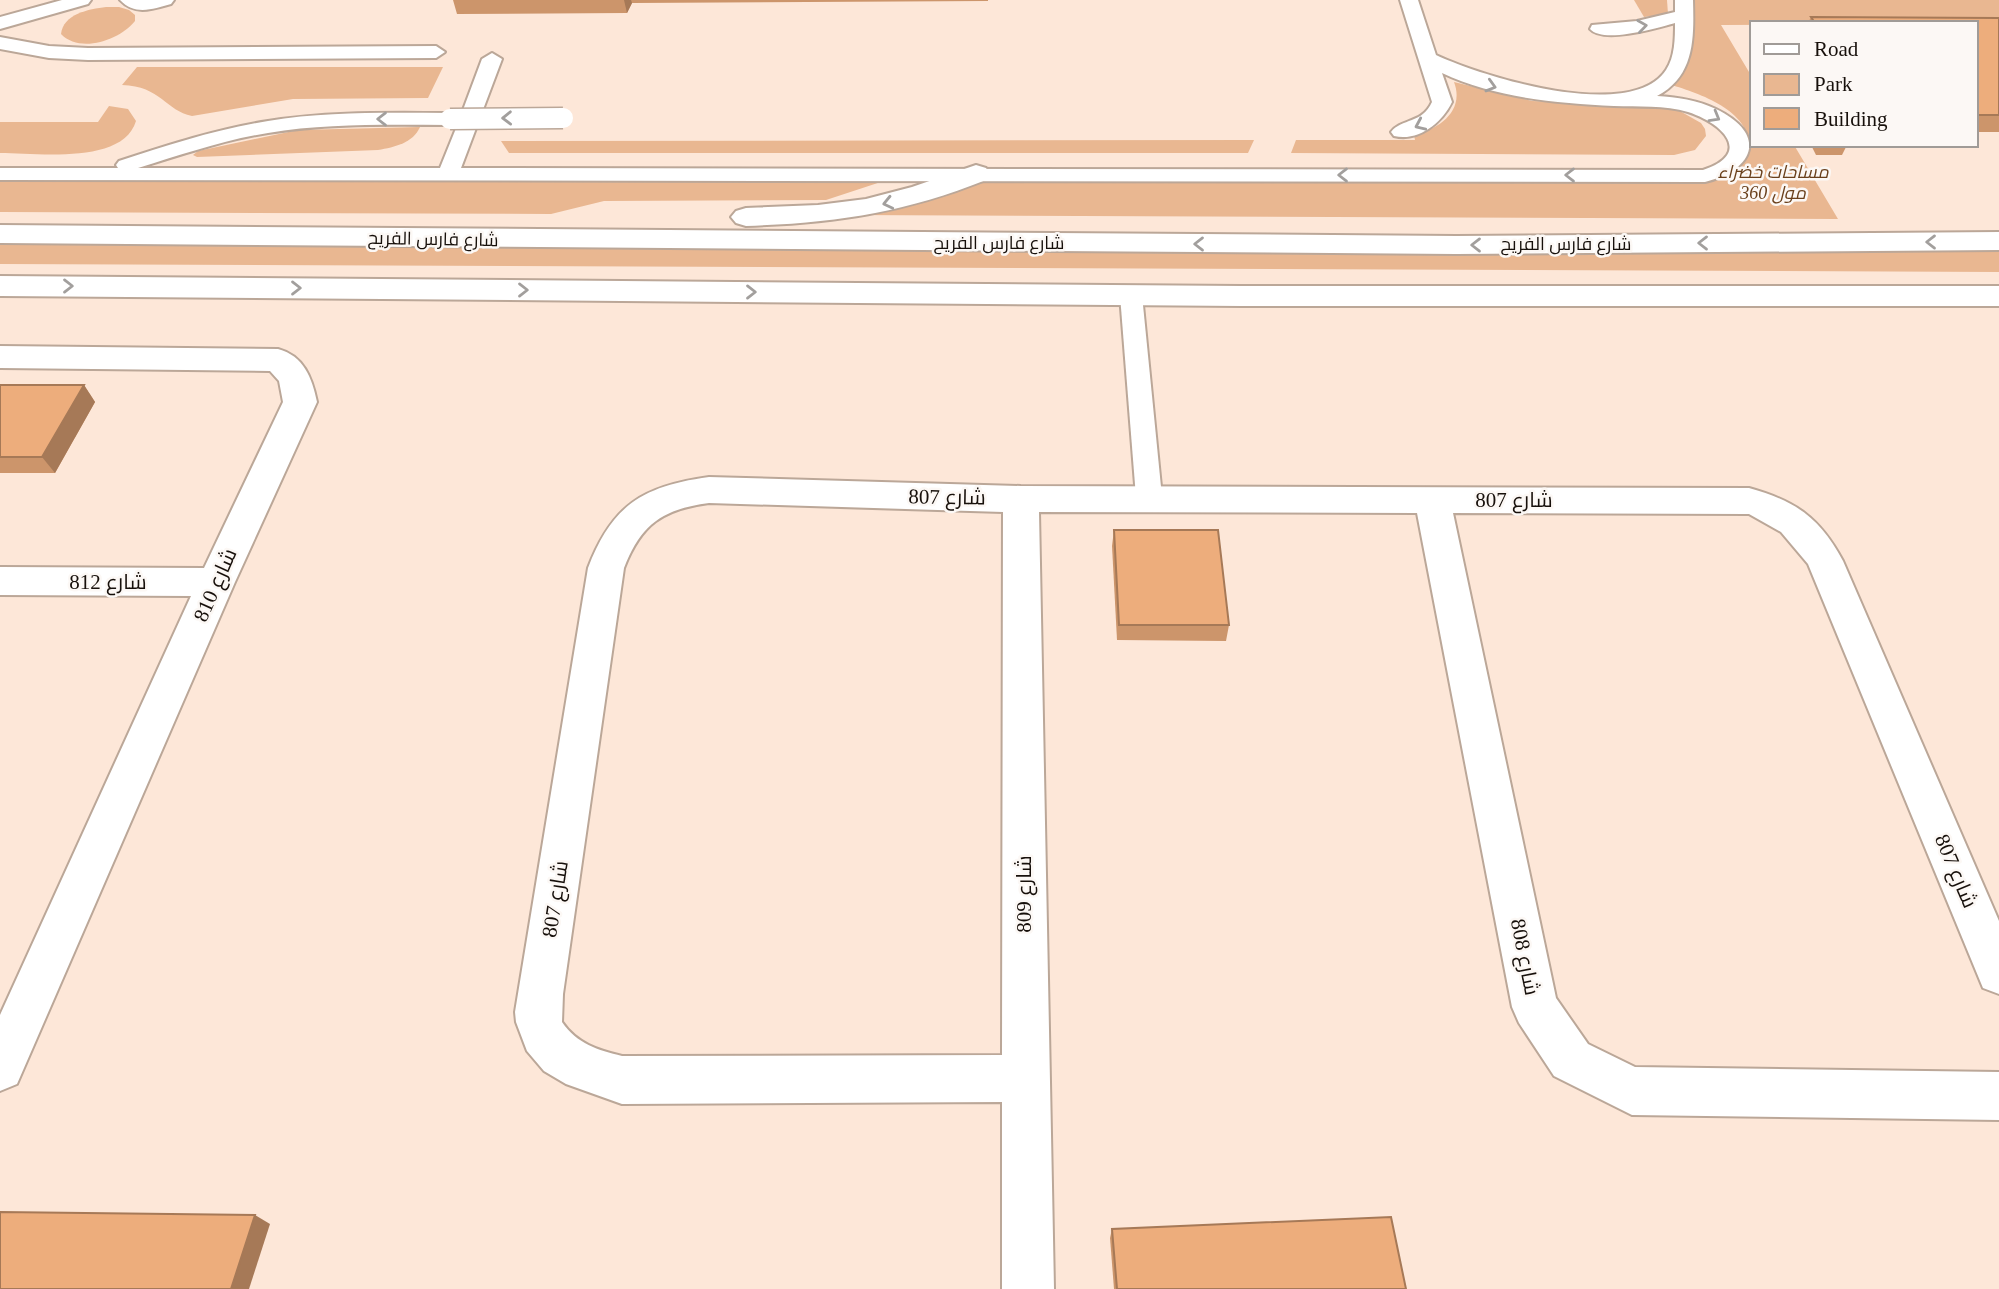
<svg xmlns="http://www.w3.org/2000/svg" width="1999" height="1289" font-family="'Times New Roman',Cairo,serif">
  <rect width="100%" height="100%" fill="#fde7d8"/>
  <g fill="#e9b791">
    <path d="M1634,0H1667L1668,14L1644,17Z"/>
    <path d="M1689,0H1999V24L1721,25L1752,77V145H1794L1838,219L848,215L952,179H1687L1748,149C1754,111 1696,92 1668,84Z"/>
    <path d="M106,7H119L129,10L135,15V21C120,40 80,54 61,34C63,14 89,9 106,7Z"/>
    <path d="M137,67H443L428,98L293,99L192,116C166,111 161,86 122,85Z"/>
    <path d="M1454,82L1532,101L1671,106L1701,123L1705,129L1706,136L1695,150L1674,155L1291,153L1296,140H1415L1414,135C1439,129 1465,111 1454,82Z"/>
    <path d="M109,106L128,109L136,121C123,165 37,153 0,153V122H98Z"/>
    <path d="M420,127C413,143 395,147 378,150L197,157L193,155L198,151L298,130Z"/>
    <path d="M1254,140L1248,153H509L501,141Z"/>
    <path d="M0,177L893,178L826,200L604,201L551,214L0,212Z"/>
    <path d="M0,237L1999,245V272L0,264Z"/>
  </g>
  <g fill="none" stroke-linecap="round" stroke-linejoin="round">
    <g stroke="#bba798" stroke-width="4">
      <g id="service">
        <path d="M62,0H91L88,4L0,29V17Z"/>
        <path d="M120,0H174L171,4C153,9 135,16 120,0Z"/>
        <path d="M1400,0H1418L1436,55C1483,77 1631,123 1666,70C1675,57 1675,38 1675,23C1657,28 1603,44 1590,29L1592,25L1637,21L1675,12V0H1693C1694,38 1695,76 1657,96C1677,97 1697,100 1716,109C1768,134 1755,170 1705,182L0,180V168H118L116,165L119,161C168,145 217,129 268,121C329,111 389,113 450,113L460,118L482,59L492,53L502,59L461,168L1703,170C1754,153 1722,123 1688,112C1665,105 1638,107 1614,106C1556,103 1495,98 1442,73L1452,102C1442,123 1418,142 1394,136L1391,132C1402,118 1422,124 1432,102ZM459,121L440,168H138C181,155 223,140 268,133C328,123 389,125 450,125Z"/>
        <path d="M0,37L49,46L88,48L436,46L445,52L436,58L88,60L49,58L0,49Z"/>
        <path d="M1131,288L1139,290L1142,295L1162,497L1158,504L1149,506L1140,504L1136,497L1120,295L1123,290Z"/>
      </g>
    </g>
    <g stroke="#bba798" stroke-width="4">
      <g id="minor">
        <path d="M0,346L278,349C304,356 312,378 317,402L235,582L17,1084L0,1091V1015L191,596L0,595V567L204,568L283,402L279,381L270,371L0,368Z"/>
        <path d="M709,477L1021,486L1749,488C1796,501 1820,518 1843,561L1999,921V994L1983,988L1808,564L1781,532L1749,514L1453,513L1556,998L1588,1044L1635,1067L1999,1072V1120L1632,1115L1554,1076L1519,1023L1512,1007L1417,513L1039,512L1054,1289H1002V1102L622,1104L566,1084L544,1071L527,1051L516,1022L515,1012L588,568C612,505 643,486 709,477ZM709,503L1003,512L1002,1055L622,1056C598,1050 577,1044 562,1022L563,994L624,568C641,524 663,509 709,503Z"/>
      </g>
    </g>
    <g stroke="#bba798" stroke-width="4">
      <g id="tertiary">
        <path d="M976,165L986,168L990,174L986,180C903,213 835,223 746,226L736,223L731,217L736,211L746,208L818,205L866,199L912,187Z"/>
        <path d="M0,225L1456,236L1999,232V250L1456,254L0,243Z"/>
        <path d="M0,276L1241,286H1999V306H1241L0,296Z"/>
      </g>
    </g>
    <use href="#service" fill="#fff" fill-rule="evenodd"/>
    <use href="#minor" fill="#fff" fill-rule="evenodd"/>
    <use href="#tertiary" fill="#fff" fill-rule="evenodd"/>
    <g stroke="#bba798" stroke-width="23" stroke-linecap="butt">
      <path id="service-bridge" d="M450,119L563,118"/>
    </g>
    <use href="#service-bridge" stroke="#fff" stroke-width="20"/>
  </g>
  <g fill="#cc956b">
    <path d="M453,0H988V1L632,3L627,13L457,14Z"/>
    <path d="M1811,17L1999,18V132H1976V23H1808Z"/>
    <path d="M1811,145H1847L1842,155H1816Z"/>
    <path d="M0,385H84L95,402L55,473H0Z"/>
    <path d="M1114,530L1229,625L1226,641L1117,640L1112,546Z"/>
    <path d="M1112,1229L1406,1289H1114L1110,1238Z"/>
  </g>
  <g fill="#a67957">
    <path d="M624,0H631L632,3L627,13Z"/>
    <path d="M84,385L95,402L55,473L42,457Z"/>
    <path d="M255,1215L270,1224L249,1289H231Z"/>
  </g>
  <g fill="#edad7c" stroke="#a67957" stroke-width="2">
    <path d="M1811,17L1999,18V115H1976V23H1815Z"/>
    <path d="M0,385H84L42,457H0Z"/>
    <path d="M1114,530H1218L1229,625H1119Z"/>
    <path d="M0,1212L255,1215L231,1289H0Z"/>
    <path d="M1391,1217L1406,1289H1117L1112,1229Z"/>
  </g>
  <defs><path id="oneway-chevron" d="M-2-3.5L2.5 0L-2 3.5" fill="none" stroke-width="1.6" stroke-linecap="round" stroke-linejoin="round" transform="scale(1.75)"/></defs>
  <g stroke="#a29f9d">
    <use href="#oneway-chevron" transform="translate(1642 26) rotate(-8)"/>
    <use href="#oneway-chevron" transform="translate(1491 86) rotate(16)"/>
    <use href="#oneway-chevron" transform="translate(1715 117) rotate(30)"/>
    <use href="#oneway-chevron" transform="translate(507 118) rotate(179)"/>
    <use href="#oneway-chevron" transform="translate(382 119) rotate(-180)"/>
    <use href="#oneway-chevron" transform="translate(1420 125) rotate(156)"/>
    <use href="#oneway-chevron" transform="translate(1343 175) rotate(-180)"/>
    <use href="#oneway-chevron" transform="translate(1570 175) rotate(-180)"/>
    <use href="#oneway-chevron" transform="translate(888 203) rotate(167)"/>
    <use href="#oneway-chevron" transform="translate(1931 242) rotate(180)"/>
    <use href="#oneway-chevron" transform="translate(1703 243) rotate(180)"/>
    <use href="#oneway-chevron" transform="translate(1199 244) rotate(-180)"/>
    <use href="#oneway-chevron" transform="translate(1476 245) rotate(180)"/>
    <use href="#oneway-chevron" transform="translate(68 286)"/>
    <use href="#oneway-chevron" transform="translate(296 288)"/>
    <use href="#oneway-chevron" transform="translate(523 290)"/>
    <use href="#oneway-chevron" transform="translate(751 292)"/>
  </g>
  <g text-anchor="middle" stroke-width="5" stroke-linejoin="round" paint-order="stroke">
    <g font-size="18" font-style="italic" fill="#6a401c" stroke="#fcf8f5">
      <text x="1773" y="178">مساحات خضراء<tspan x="1773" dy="21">360 مول</tspan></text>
    </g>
    <g font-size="18" fill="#17100b" stroke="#fcf8f5">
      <text transform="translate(433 239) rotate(1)" y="6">شارع فارس الفريح</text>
      <text x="999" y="249">شارع فارس الفريح</text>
      <text x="1566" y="250">شارع فارس الفريح</text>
    </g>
    <g font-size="21" fill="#17100b" stroke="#fcf8f5">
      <text transform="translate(947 497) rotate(1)" y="7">شارع 807</text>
      <text x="1514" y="507">شارع 807</text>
      <text x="108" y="589">شارع 812</text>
      <text transform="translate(215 585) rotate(-66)" y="7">شارع 810</text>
      <text transform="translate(1956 871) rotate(67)" y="7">شارع 807</text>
      <text transform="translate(1024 894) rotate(-90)" y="7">شارع 809</text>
      <text transform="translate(555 899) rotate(-81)" y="7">شارع 807</text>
      <text transform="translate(1525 957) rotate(79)" y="7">شارع 808</text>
    </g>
  </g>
  <rect x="1750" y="21" width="228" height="126" fill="#fcf8f5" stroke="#a09b97" stroke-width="2"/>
  <rect x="1764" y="44" width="35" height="10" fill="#ffffff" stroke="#a09b97" stroke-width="2"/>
  <text x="1814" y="56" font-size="21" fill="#17100b">Road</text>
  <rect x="1764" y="74" width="35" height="21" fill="#e9b791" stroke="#a09b97" stroke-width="2"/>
  <text x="1814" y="91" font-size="21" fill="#17100b">Park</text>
  <rect x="1764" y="108" width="35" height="21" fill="#edad7c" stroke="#a09b97" stroke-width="2"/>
  <text x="1814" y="126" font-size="21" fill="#17100b">Building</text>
</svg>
